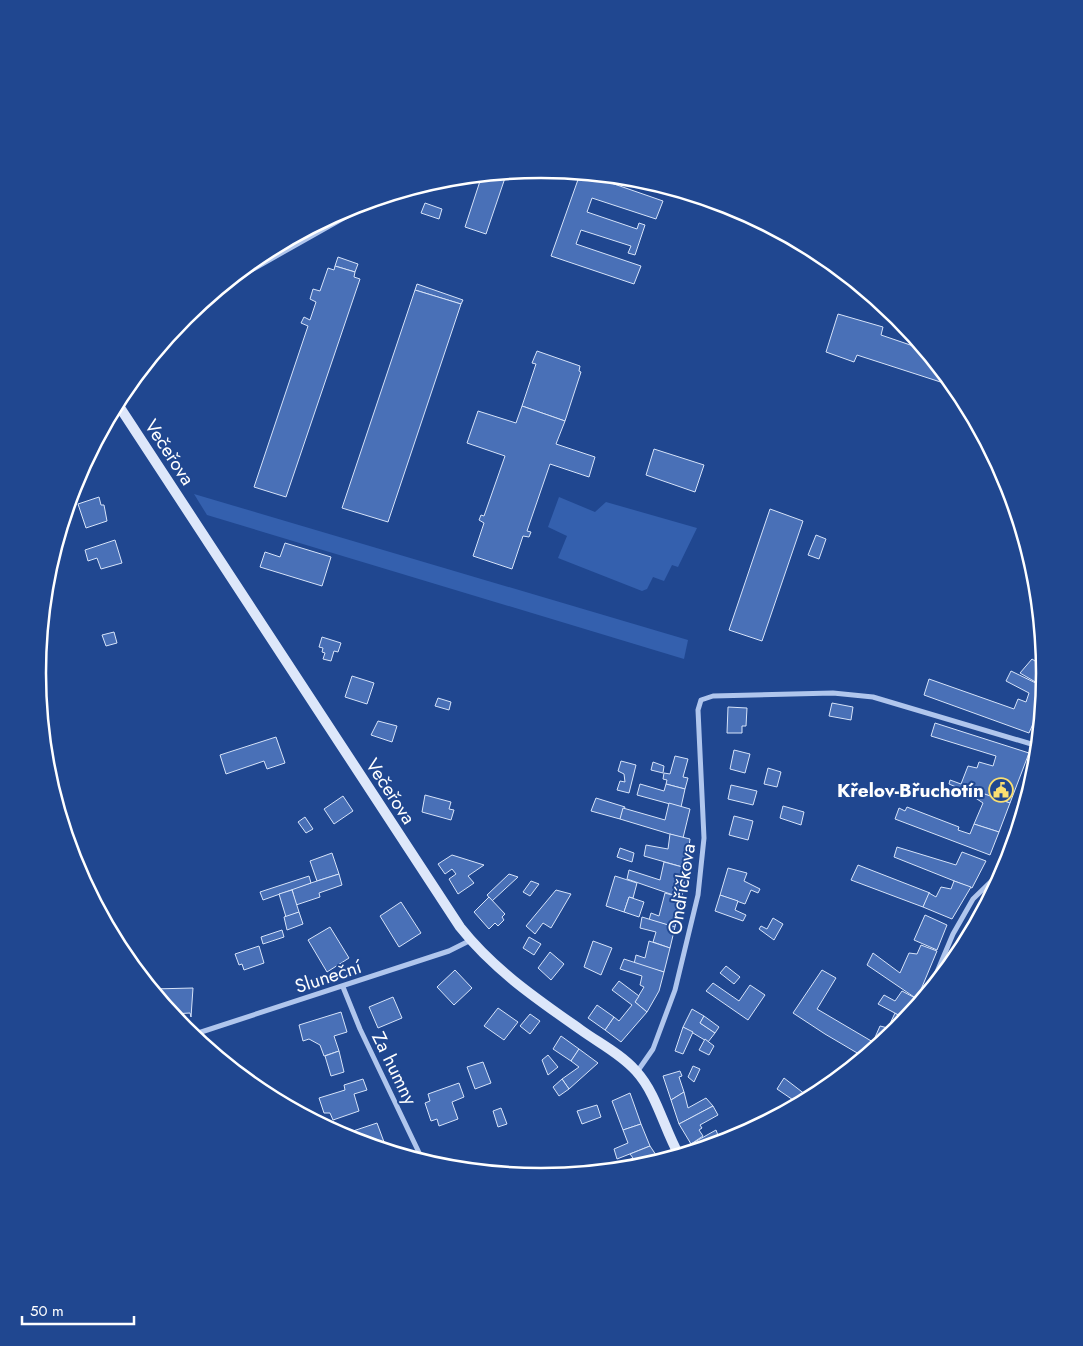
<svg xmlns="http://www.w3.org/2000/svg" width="1083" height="1346" font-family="Jost,sans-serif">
  <rect width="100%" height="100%" fill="#204790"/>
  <g fill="#3460ae">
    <path d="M194,494L688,640L684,659L207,515Z"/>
    <path d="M559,497L595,512L606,502L697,528L678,567L672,565L664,581L653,577L647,589L642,591L558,558L567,536L548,527Z"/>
  </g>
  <g fill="#4970b7" stroke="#d6e3f9">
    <path d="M507,172L486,234L465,227L482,175Z"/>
    <path d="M580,174H592L591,176L663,201L656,219L592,198L587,212L637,229L639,223L645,225L635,255L628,253L631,246L581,230L576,244L641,266L634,284L551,256Z"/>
    <path d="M425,203L442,209L439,219L421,213Z"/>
    <path d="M338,257L358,264L355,272L335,266Z"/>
    <path d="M335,266L355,272L354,277L360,279L286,497L254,487L308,326L301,323L304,317L310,320L316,302L310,299L313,289L320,291L328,268L334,270Z"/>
    <path d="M417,284L463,300L461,304L415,290Z"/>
    <path d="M415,290L461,304L388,522L342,508Z"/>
    <path d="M838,314L883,327L881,335L925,350L956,387L857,355L854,362L826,352Z"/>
    <path d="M537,351L580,366L579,371L581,372L565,421L522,406L536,364L532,363Z"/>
    <path d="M522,406L565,421L556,444L595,457L589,477L550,464L527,531L531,532L529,537L523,536L512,569L473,556L484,523L479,520L481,515L484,516L505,456L467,443L478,411L516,423Z"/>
    <path d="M654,449L704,465L695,492L646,475Z"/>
    <path d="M99,497L101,505H104L107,521L86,528L78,504Z"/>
    <path d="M770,509L803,521L762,641L729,630Z"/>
    <path d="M816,535L826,539L819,559L808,555Z"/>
    <path d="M115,540L122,563L101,569L97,558L88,561L85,550Z"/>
    <path d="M285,543L331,557L322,586L260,567L265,552L280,557Z"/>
    <path d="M114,632L117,643L106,646L102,635Z"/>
    <path d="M322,637L341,643L338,652L334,651L331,661L323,659L325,653L322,652L323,648L319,647Z"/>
    <path d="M1032,659L1041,665L1044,661V687L1020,673Z"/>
    <path d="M1011,671L1044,687L1043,701L1029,733L924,695L929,679L1014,709L1018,699L1026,702L1029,693L1006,681Z"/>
    <path d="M352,676L374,683L367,704L345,697Z"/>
    <path d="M438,698L451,702L449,710L435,706Z"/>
    <path d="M832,703L853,707L851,720L829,716Z"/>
    <path d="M728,707L747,708L746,726H742V733H727Z"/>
    <path d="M378,721L397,726L392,742L371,735Z"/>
    <path d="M935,723L1029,753L1010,803L976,791L975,795L949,784L950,780L961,784L968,766L977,768L979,762L993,766L996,756L931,736Z"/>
    <path d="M276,737L285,763L267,769L264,761L226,774L220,755Z"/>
    <path d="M734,750L750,754L745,773L730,769Z"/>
    <path d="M675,756L688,759L683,777L688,778L685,789L666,784L667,780L663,779L664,773L670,774Z"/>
    <path d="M621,761L636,765L629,793L617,790L620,781L625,782L624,774L618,771Z"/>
    <path d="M653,762L664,766L663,773L651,770Z"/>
    <path d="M768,768L781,772L777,787L764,784Z"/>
    <path d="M640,784L664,791L666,784L685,789L681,807L637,795Z"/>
    <path d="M731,785L757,791L753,805L728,799Z"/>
    <path d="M976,791L1010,803L999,832L974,824L983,803L974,797Z"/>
    <path d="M425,795L451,802L449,809L454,810L451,820L422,812Z"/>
    <path d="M343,796L353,811L334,824L324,809Z"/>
    <path d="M596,798L625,807L620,819L591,811Z"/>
    <path d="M669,803L690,809L683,838L620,819L623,808L665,820Z"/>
    <path d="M783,806L804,812L801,825L780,818Z"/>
    <path d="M907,807L959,827L958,830L970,834L974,824L999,832L990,855L895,819L899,808L905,811Z"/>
    <path d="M734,816L753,821L748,840L729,835Z"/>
    <path d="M305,817L313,829L306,833L298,822Z"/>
    <path d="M670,834L690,839L686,868L644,856L646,845L668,849Z"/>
    <path d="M897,847L956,865L962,852L986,861L972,888L894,857Z"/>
    <path d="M620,848L634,853L632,862L617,857Z"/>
    <path d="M332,853L339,874L317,881L310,861Z"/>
    <path d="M452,855L484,865L468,876L474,883L458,894L449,879L456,874L452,869L445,874L438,864Z"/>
    <path d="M664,862L686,868L682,898L627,879L629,870L660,880Z"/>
    <path d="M858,865L930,893L923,907L851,880Z"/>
    <path d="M728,868L747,873L744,881L760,889L758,893L751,890L745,904L720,895Z"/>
    <path d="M339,874L342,885L319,893L320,897L296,905L292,889Z"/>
    <path d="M509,874L518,877L492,901L487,895Z"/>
    <path d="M309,876L311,883L263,900L260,892Z"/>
    <path d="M615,876L637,883L633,898L629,897L624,912L606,906Z"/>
    <path d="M531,881L539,884L530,896L523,892Z"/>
    <path d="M954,881L971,887L952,919L923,907L929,893L936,897L941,887L951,889Z"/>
    <path d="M292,890L299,912L286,917L279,894Z"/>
    <path d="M556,890L571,894L551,928L543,923L535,934L526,926Z"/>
    <path d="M665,893L682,898L675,927L649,920L651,913L659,916Z"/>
    <path d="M985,893L991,897L970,935L965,932Z"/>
    <path d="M720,895L738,901L735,910L746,915L743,921L715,911Z"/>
    <path d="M489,897L505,914L502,917L504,920L498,926L495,923L489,929L474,912Z"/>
    <path d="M629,897L644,902L639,917L624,912Z"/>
    <path d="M401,902L421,933L399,947L380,916Z"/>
    <path d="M299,912L303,924L287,930L284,917Z"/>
    <path d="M925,915L947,925L937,950L914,940Z"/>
    <path d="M642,917L675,927L670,948L653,942L656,932L640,928Z"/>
    <path d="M773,918L783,924L774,940L759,929L761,926L767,929Z"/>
    <path d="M330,927L349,958L327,972L308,940Z"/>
    <path d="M282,930L284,937L263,944L261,937Z"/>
    <path d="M529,937L541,944L534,955L523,948Z"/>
    <path d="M593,941L612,948L601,975L584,967Z"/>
    <path d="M649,941L670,948L664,972L634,964L636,955L645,958Z"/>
    <path d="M921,945L937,951L917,999L867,965L873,953L900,973L909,953L917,954Z"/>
    <path d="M958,945L963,948L948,968L956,948Z"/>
    <path d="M259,946L264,963L244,970L242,964L239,965L235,954Z"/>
    <path d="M550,952L564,964L551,980L538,968Z"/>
    <path d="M624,959L664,972L659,991L647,1012L635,1002L644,987L640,985L642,976L620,969Z"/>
    <path d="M726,966L740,977L734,984L720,973Z"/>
    <path d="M455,970L472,988L454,1005L437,987Z"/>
    <path d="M822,970L836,978L817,1009L873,1042L880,1026L888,1028L895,1013L906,1019L898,1030L864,1057L825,1034L793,1013Z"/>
    <path d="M619,981L639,996L635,1002L647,1012L621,1042L605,1030L614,1017L619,1021L632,1005L612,990Z"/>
    <path d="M713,983L739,1001L750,985L765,995L748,1020L706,991Z"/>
    <path d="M193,988L191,1017L190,1013L172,1014L152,989Z"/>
    <path d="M902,991L917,999L906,1019L878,1004L884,995L895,1001Z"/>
    <path d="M393,997L402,1018L378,1028L369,1007Z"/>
    <path d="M597,1005L614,1017L605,1030L588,1018Z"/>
    <path d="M498,1008L518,1022L504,1040L484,1026Z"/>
    <path d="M692,1009L704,1016L700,1023L715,1033L708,1042L683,1027Z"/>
    <path d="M341,1012L347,1032L334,1036L339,1051L324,1056L320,1045L309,1039L303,1041L299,1025Z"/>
    <path d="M530,1014L540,1021L530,1034L520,1026Z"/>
    <path d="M704,1016L719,1027L715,1033L700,1023Z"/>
    <path d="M683,1027L693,1032L683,1054L675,1051Z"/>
    <path d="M561,1036L579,1049L571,1061L553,1049Z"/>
    <path d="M705,1039L714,1046L709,1055L699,1050Z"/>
    <path d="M579,1049L598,1063L569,1089L562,1079L579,1067L571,1061Z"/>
    <path d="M339,1051L344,1072L331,1076L325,1056Z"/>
    <path d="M548,1055L558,1067L548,1075L542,1060Z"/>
    <path d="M483,1062L491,1083L475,1089L467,1067Z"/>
    <path d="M693,1066L700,1069L694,1082L688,1077Z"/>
    <path d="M680,1071L682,1076L679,1077L684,1092L671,1100L663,1076Z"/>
    <path d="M784,1078L810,1098L799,1104L777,1089Z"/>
    <path d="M363,1079L367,1090L354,1094L359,1111L333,1120L330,1113H324L319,1098L345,1090L344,1085Z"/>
    <path d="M562,1079L569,1089L559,1096L553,1087Z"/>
    <path d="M459,1083L464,1097L452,1102L458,1119L439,1126L437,1119L431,1121L425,1103L430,1101L428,1094Z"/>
    <path d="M684,1092L688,1108L706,1098L713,1106L679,1124L671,1100Z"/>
    <path d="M630,1093L641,1124L623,1130L612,1101Z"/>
    <path d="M597,1105L601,1117L582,1124L577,1111Z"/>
    <path d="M713,1106L718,1115L700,1125L702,1128L699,1130L703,1136L691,1144L679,1124Z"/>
    <path d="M501,1108L507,1124L498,1127L493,1111Z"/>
    <path d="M377,1123L384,1142L376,1144L377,1147L341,1135Z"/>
    <path d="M641,1124L650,1146L617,1159L614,1149L628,1143L623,1130Z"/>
    <path d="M744,1128L749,1131L729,1140Z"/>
    <path d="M716,1130L719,1138L714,1141L716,1144L695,1151L691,1144Z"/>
    <path d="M650,1146L660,1161L640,1167L607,1171L633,1158L630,1154Z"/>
  </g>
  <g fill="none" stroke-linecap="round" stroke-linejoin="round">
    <g stroke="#b0c6ed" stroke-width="5">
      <path d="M223,286L379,198"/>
      <path d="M343,987L360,1029L423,1161"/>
      <path d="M929,991L953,934L973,899L1006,867"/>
      <path d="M192,1035L449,951L471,940"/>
      <path d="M637,1072L653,1049L675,990L698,895L704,838L698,710L701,700L713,696L833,693L873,697L1038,746"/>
    </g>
    <path stroke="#dde7fa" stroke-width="10" d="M117,403L460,927C494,970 537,999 581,1030C599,1043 621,1054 636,1071C657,1094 664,1129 679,1155"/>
  </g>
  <defs>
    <g id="civic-ring" transform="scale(1.25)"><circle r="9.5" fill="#204790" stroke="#fadf71" stroke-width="1.5"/><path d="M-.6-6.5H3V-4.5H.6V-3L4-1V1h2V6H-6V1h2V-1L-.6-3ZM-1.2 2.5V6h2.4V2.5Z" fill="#fadf71"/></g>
  </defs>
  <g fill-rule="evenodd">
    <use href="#civic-ring" x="1001" y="790"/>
  </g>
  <g text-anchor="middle" stroke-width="4" stroke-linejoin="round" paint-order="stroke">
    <g font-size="19" fill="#fff" stroke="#204790">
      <text transform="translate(170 452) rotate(57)" y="7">Večeřova</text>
      <text transform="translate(391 791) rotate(57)" y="7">Večeřova</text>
      <text transform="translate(681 889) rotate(-81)" y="7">Ondříčkova</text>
      <text transform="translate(328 976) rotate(-18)" y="7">Sluneční</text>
      <text transform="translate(395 1068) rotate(64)" y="7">Za humny</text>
    </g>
    <g font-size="19" font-weight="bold" fill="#fff" stroke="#204790" text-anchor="end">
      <text x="984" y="797">Křelov-Břuchotín</text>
    </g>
  </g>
  <path d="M0 0H1083V1346H0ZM46 673a495 495 0 1 1 990 0a495 495 0 1 1-990 0Z" fill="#204790" fill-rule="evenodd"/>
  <path fill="none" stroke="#fff" stroke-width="2.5" d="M46 673a495 495 0 1 1 990 0a495 495 0 1 1-990 0Z"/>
  <path d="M22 1316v8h112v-8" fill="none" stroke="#ffffff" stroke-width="2.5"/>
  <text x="30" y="1316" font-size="15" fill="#ffffff" stroke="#204790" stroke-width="4" paint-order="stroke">50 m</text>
</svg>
